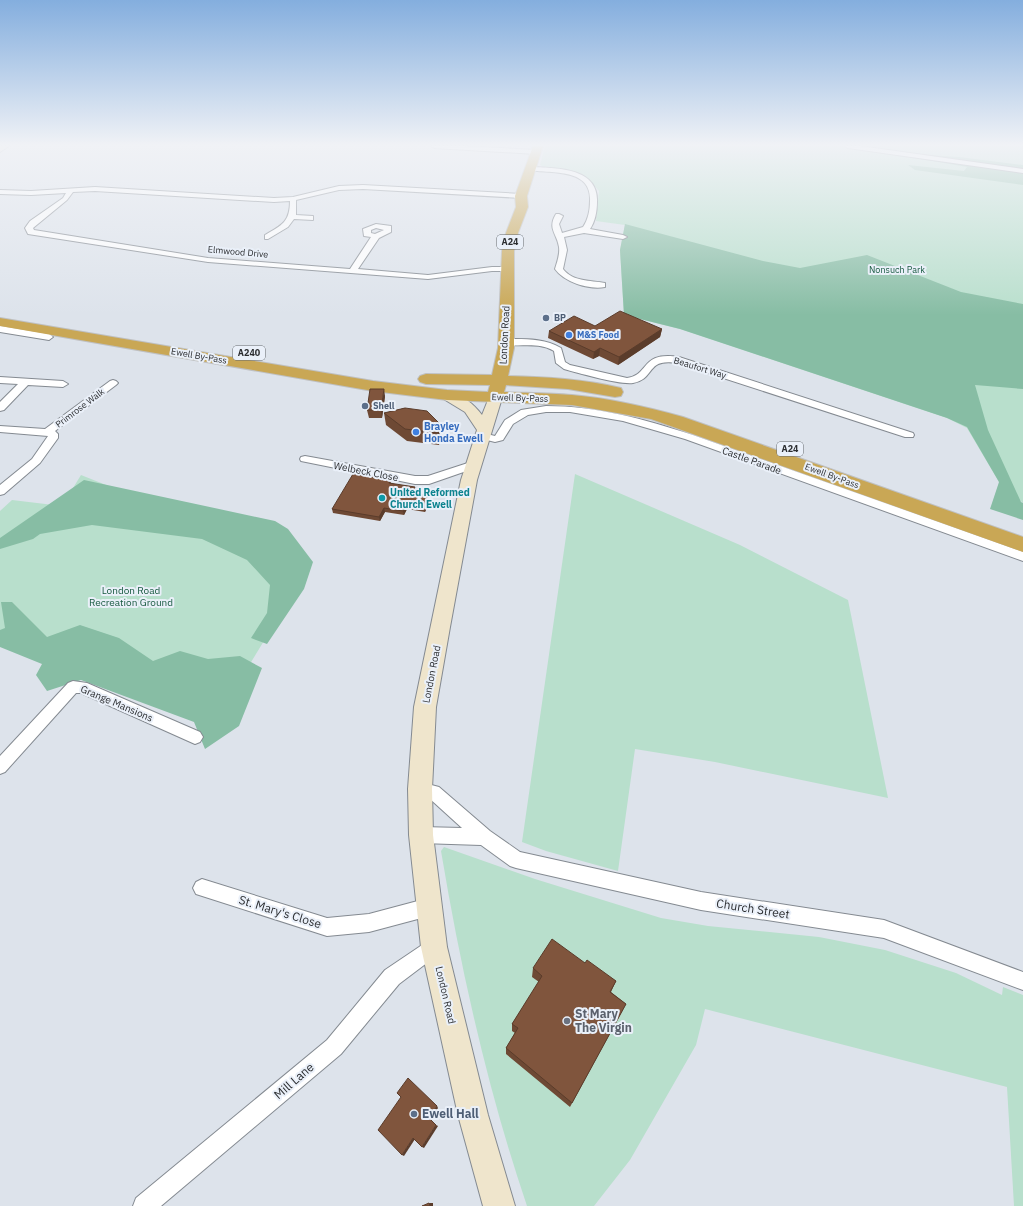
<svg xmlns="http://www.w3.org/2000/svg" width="1023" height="1206" font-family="'IBM Plex Sans',sans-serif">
  <rect width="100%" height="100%" fill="#dde3eb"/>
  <g fill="#b8dfcc">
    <path d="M545,146H1023V503L999,482L967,428L947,418L680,329L624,315L620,250L625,225L596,221L599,191C591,181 581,174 568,170C558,167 549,170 540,165Z"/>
    <path d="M575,474L740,545L848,600L888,798L715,762L635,749L618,871L546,851L522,842Z"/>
    <path d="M81,475L247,541L301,580L220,713L0,644V511L12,500L62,506Z"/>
    <path d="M444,847L535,879L661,918L708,926L819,937L885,950L956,973L1002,995L1003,987L1023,995V1206H1014L1007,1087L705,1009L696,1045L630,1160L594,1206H527C488,1091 461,971 441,851Z"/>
  </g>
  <g fill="#87bda4">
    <path d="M912,154L959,157L1023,165V185L915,170L908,165L964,171L967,167L909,157Z"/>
    <path d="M625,224L763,261L800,268L867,255L961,292L1023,304V389L975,385L988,430L1021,502L1023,503V520L990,509L999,482L967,427L947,418L680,329L624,315L620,250Z"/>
    <path d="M84,480L275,521L288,529L313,562L304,589L267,644L251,638L267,613L270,585L247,560L202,539L92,525L40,534L33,539L0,549V538Z"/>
    <path d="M1,602H12L47,637L80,625L119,638L153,661L180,651L208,659L240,656L262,668L239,726L205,749L194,722L81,680L47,691L36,675L42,664L0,647V630L5,628Z"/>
  </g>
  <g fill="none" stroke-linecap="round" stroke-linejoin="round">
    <g stroke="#848a91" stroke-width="2">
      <g id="street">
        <path d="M431,146H464L536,150L539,152L536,154L434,148Z"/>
        <path d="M845,146H860L1023,169V173L848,148Z"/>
        <path d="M531,167C555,168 599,167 597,202C597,211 595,222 590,229L623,235L627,237L623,239L584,233L564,237L567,250L563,269C573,282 590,280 605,283V287C589,290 564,282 555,269C557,262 560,255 559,247C557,233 547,229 556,214H559L563,216L559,224L562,233L583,227C588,220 590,210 590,201C592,167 549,174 529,170V168Z"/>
        <path d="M363,185L521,194L524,196L521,198L363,189L339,190L296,200V215L313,216V220L294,219L288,227L268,239H265V235C282,225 290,222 290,201L274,202L95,191L73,192L67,200L33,228L34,230L208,258L350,269L371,237L364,236L363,229L376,224L391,226V232L379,238L358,269L428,275L492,267H507L511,269L507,271H492L428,279L208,262L28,234L25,228L30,221L63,198L66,193L31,195L0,194V190L31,191L95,187L274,198L293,197L339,186ZM376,228L384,230L375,234L371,233V230Z"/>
        <path d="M0,326L49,334L53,337L49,340L0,332Z"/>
        <path d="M506,339C525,339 544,338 561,348L565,362L570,365L627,378C650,375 640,351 679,357L913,433L914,435L913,437H905L677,363C645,358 656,379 633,383C621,385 578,373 564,369L556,363L554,351C537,341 520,348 503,344L501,342L503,340Z"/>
        <path d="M0,377L63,381L68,384L63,387L28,385L4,410L0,411V402L18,384L0,383Z"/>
        <path d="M113,380L116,381L118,383L116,385L55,431L58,434V438L40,463L4,494L0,495V485L32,459L48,436L0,432V426L45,429L110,381Z"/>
        <path d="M546,406C597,406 644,419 693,435L1023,552V561L685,439L623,421L570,412H546L528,415L513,424L503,440L495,442L479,438L478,436L483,433L495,436L505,420L521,410Z"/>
        <path d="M305,456L415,476H428L474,461L478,463L479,465L478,467L429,484H415L301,461L300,459L301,457Z"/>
        <path d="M73,681L87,683L200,732L203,737L200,742L195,744L81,693H76L5,772L0,774V756L68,683Z"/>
        <path d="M420,782L439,787L490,831L520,852L701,892L884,920L1023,972V990L884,938L701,910L516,868L510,866L481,845L421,843L415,841L413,835L415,829L421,827L462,828L429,798L414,794L412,789L414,784Z"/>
        <path d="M202,879L327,918L369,914L429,898L435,901L438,907L435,913L429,916L369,932L327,936L196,894L193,888L196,882Z"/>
        <path d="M434,938L440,941L443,947L440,953L399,984L341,1054L161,1206H133L136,1198L327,1040L385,970L428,941Z"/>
      </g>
    </g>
    <g stroke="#848a91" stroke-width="2">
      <g id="secondary">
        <path d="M0,146H9L0,152Z"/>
        <path d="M447,391C461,394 474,404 482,415L490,395L495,394L500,395L502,398L477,480L450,627L436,707L432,789L433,835L447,947L488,1115L515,1206H483L458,1115L421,947L409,835L408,789L414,707L461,480L477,430L465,412L442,398L440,395L442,392Z"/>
      </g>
    </g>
    <g stroke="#bfc0c1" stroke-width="2">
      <path id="highway" d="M533,146H543L527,196L528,207L518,233L514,251V348L508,376C546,377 584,379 621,388L623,392L621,396L615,397L568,389L506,385L504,392C527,393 550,393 572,395C609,398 647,407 683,417L1023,537V552L651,419L572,405L447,400L373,391L0,326V318L373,381L447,390L488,392L490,385L426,384L420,382L418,379L420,376L426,374L492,375L498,348L502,251L506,233L516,207L515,196Z"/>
    </g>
    <use href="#street" fill="#fff" fill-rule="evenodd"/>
    <use href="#secondary" fill="#efe5cc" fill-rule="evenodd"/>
    <use href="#highway" fill="#c9a755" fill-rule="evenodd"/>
  </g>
  <g fill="#6e4934">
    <path d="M595,326L662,329L660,337L618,365L599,356L593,359L548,338L549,331Z"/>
    <path d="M385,396L382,418H369L367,410Z"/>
    <path d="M405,408L440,435L439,445L407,441L386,425L384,413Z"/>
    <path d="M390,480L391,483L415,491L414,493L430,496V500L425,512L407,509L404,515L385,512L380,521L333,513L332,509Z"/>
    <path d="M585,963L616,981L611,992L626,1004L570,1107L506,1054V1048L515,1033L512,1031V1024L539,982L532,977L533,968Z"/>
  </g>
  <g fill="#5a3c2b">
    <path d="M662,329L660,337L618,365L619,357Z"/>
    <path d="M600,348L599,356L593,359L594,352Z"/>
    <path d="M384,389L385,396L382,418L381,410Z"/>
    <path d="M439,423L440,435L439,445L438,433Z"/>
    <path d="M415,487V491L413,497L412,493Z"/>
    <path d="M430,496V500L425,512L424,508Z"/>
    <path d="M407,505V509L404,515L403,511Z"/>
    <path d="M384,508L385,512L380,521L379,517Z"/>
    <path d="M437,1106L438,1108L431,1119L429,1118Z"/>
    <path d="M436,1125L438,1126L424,1148L422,1147Z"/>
    <path d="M413,1138L415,1139L404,1156L402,1155Z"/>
    <path d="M429,1203H433V1206H430Z"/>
  </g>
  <g fill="#80553d" stroke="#5a3c2b">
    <path d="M620,311L662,329L619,357L600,348L594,352L549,331L574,316L595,326Z"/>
    <path d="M370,389H384L381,410H367Z"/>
    <path d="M405,408L427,411L439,423L438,433L405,429L384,413Z"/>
    <path d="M353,474L390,480L389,483L415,487L412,493L430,496L424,508L407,505L403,511L384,508L379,517L332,509Z"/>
    <path d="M552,939L585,963L587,960L616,981L610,992L626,1004L572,1103L506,1048L518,1028L512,1024L542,976L533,968Z"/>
    <path d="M408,1078L437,1106L429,1118L436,1125L422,1147L413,1138L402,1155L378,1130L401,1097L397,1093Z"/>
    <path d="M429,1203L430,1206H422Z"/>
  </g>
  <linearGradient id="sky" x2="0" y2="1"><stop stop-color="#84aede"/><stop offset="0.46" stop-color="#f0f2f6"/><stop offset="1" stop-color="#f0f2f6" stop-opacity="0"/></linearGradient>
  <rect width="1023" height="315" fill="url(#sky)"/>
  <g fill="#5c6f8a" stroke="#eaf0f9" stroke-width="1.5">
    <circle cx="546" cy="318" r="4"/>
    <circle cx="365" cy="406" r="4"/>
    <circle cx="414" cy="1114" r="4"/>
  </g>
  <g fill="#3f7fe0" stroke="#eaf0f9" stroke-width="1.5">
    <circle cx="569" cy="335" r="4"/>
    <circle cx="416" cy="432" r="4"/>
  </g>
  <circle fill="#0f9aa8" stroke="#eaf0f9" stroke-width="1.5" cx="382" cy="498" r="4"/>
  <circle fill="#6b7280" stroke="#eaf0f9" stroke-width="1.5" cx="567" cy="1021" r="4"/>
  <g text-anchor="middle" stroke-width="4" stroke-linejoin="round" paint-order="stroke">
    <g fill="#eaf0f9" stroke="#64686c" stroke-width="1">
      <rect x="497" y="235" width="26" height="14" rx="3"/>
      <rect x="233" y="346" width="32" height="14" rx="3"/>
      <rect x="777" y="442" width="26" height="14" rx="3"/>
    </g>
    <g font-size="9" font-weight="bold" fill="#2b2d30">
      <text x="510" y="245">A24</text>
      <text x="249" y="356">A240</text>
      <text x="790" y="452">A24</text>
    </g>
    <g font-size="9" fill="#2b2d30" stroke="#eaf0f9">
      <text transform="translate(238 252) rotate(5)" y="3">Elmwood Drive</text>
      <text transform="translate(199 356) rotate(10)" y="3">Ewell By-Pass</text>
      <text transform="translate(700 368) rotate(17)" y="3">Beaufort Way</text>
      <text transform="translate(520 398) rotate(2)" y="3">Ewell By-Pass</text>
      <text transform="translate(80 408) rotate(-37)" y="3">Primrose Walk</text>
      <text transform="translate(832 476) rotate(20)" y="3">Ewell By-Pass</text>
    </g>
    <g font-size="9" fill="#16583f" stroke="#eaf0f9">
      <text x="897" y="273">Nonsuch Park</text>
    </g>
    <g font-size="9" font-weight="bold" fill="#4e5e75" stroke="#eaf0f9" text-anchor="start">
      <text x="554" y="321">BP</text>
      <text x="373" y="409">Shell</text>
    </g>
    <g font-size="9" font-weight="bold" fill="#366cbe" stroke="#eaf0f9" text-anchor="start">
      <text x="577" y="338">M&amp;S Food</text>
    </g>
    <g font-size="10" fill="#2b2d30" stroke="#eaf0f9">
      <text transform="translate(504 335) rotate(-87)" y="4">London Road</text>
      <text transform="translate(752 460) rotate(20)" y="4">Castle Parade</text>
      <text transform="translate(366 471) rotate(11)" y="4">Welbeck Close</text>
      <text transform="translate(431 674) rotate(-79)" y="4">London Road</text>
      <text transform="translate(117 703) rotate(23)" y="4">Grange Mansions</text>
      <text transform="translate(446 995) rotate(77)" y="4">London Road</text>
    </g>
    <g font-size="10" font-weight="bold" fill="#366cbe" stroke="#eaf0f9" text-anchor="start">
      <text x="424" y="430">Brayley<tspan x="424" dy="12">Honda Ewell</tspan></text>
    </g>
    <g font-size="10" font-weight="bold" fill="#0d838f" stroke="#eaf0f9" text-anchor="start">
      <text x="390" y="496">United Reformed<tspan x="390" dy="12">Church Ewell</tspan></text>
    </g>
    <g font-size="10" fill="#16583f" stroke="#eaf0f9">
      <text x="131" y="594">London Road<tspan x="131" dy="12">Recreation Ground</tspan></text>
    </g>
    <g font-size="12" fill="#2b2d30" stroke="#eaf0f9">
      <text transform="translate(753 909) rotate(9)" y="4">Church Street</text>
      <text transform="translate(280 912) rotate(17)" y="4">St. Mary's Close</text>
      <text transform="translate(294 1081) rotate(-41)" y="4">Mill Lane</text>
    </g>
    <g font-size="12" font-weight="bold" fill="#5b616d" stroke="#eaf0f9" text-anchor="start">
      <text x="575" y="1018">St Mary<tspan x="575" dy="14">The Virgin</tspan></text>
    </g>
    <g font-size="12" font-weight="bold" fill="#4e5e75" stroke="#eaf0f9" text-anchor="start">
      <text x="422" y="1118">Ewell Hall</text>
    </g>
  </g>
</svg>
